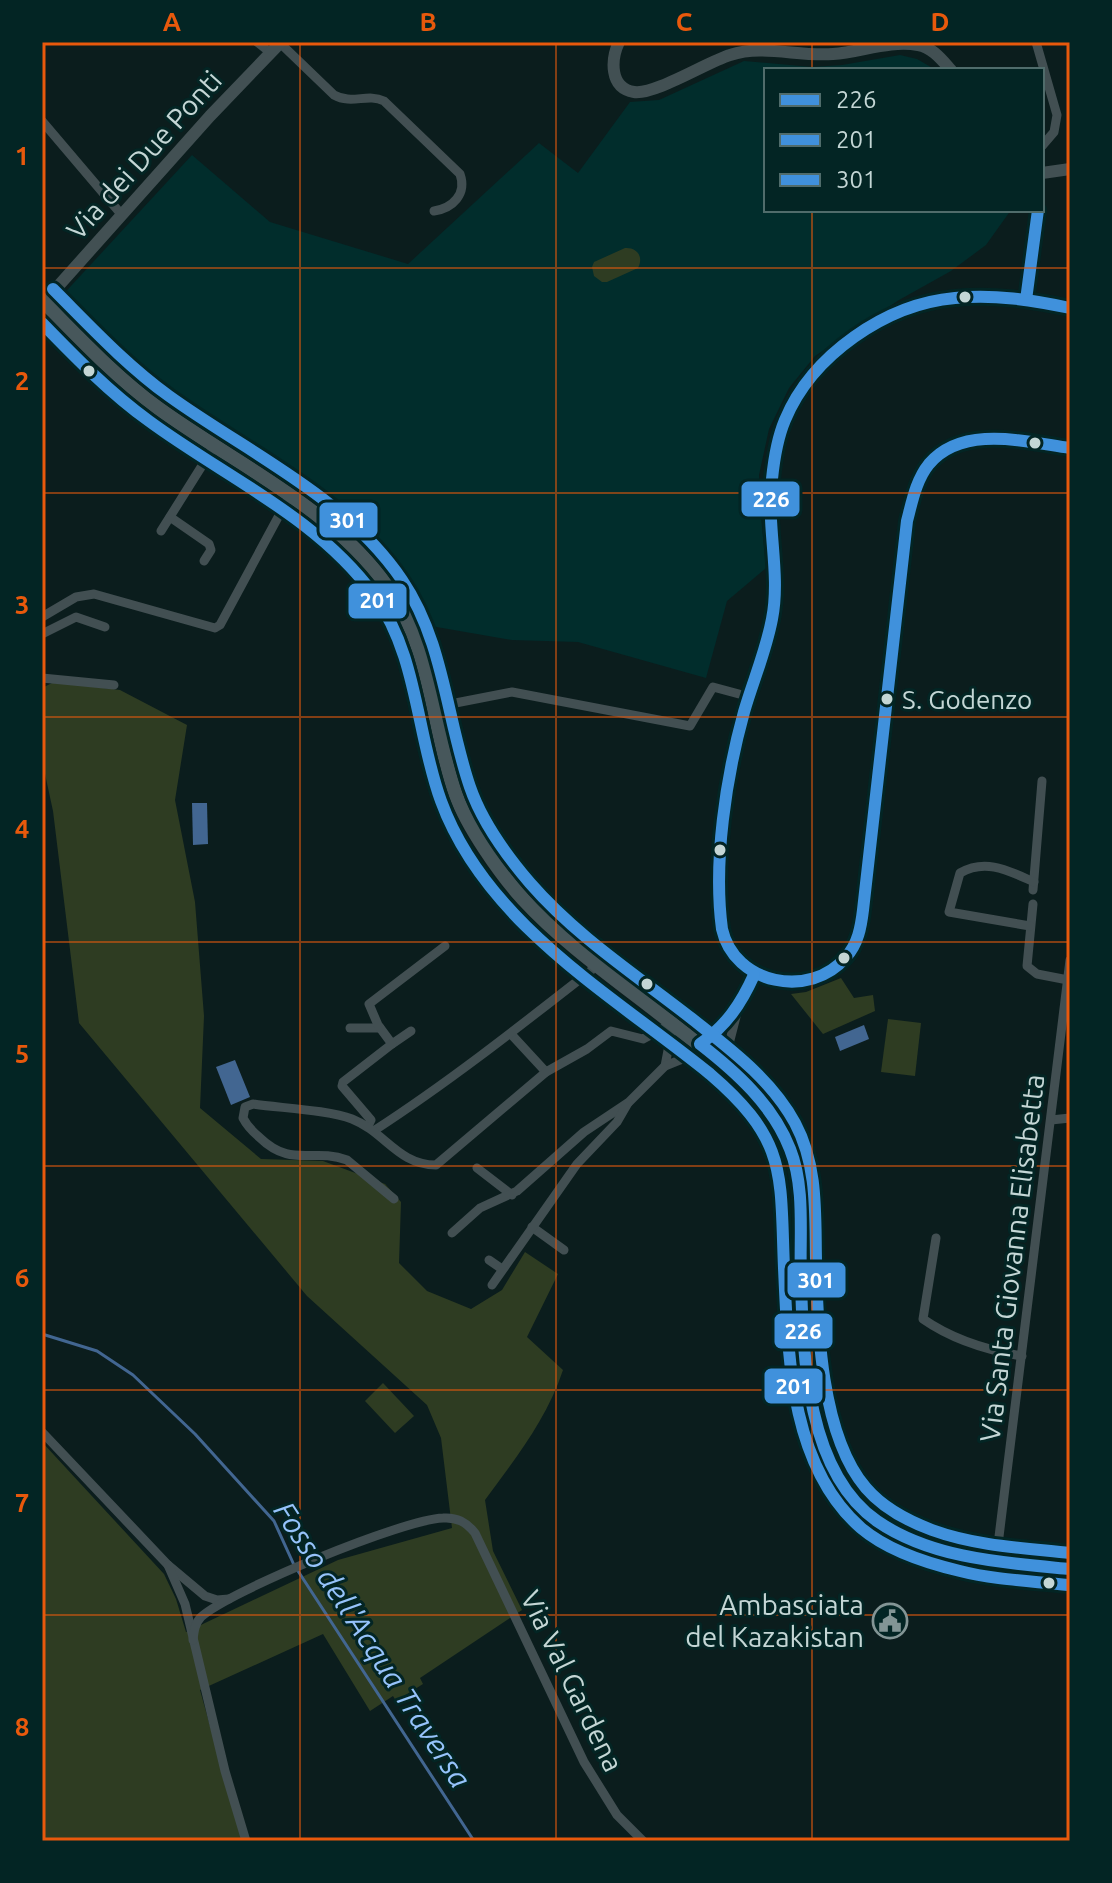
<svg xmlns="http://www.w3.org/2000/svg" width="1112" height="1883" font-family="Ubuntu,sans-serif">
  <rect width="100%" height="100%" fill="#0b1d1d"/>
  <path fill="#012d2c" d="M900,55L917,59L936,70H766V210H1011L986,245L951,271L899,300L815,356L789,388L769,429L759,475L760,506L766,568L727,601L706,678L578,642L512,640L425,625L390,570L347,525L278,465L131,372L58,300L192,155L270,222L408,264L539,143L578,173L630,102L659,100L744,61L812,67L842,65Z"/>
  <g fill="#2e3c22">
    <path d="M625,248C637,247 644,257 638,268L607,282H602L594,276L592,267L594,262Z"/>
    <path d="M54,682L120,690L187,725L175,800L195,902L204,1016L200,1108L261,1159L323,1161L385,1184L401,1202L399,1263L427,1291L471,1309L502,1290L525,1252L558,1274L527,1337L563,1370C547,1419 515,1459 485,1500L493,1551L522,1610L420,1678L423,1684L396,1701L393,1696L370,1711L323,1634L200,1690L242,1841H42V1442L164,1574L176,1599L186,1632L338,1560L452,1528L441,1438L427,1405L307,1296L79,1023L53,811L42,760V688Z"/>
    <path d="M841,978L854,998L873,995L875,1011L823,1034L791,994L806,992Z"/>
    <path d="M888,1019L921,1023L915,1076L881,1072Z"/>
    <path d="M383,1383L414,1416L395,1433L365,1401Z"/>
  </g>
  <g fill="#426691">
    <path d="M192,803H207L208,844L193,845Z"/>
    <path d="M864,1025L869,1039L840,1051L835,1037Z"/>
    <path d="M235,1060L250,1097L231,1105L216,1067Z"/>
  </g>
  <g fill="none" stroke-linecap="round" stroke-linejoin="round">
    <g stroke="#426691" stroke-width="3">
      <path d="M42,1334L97,1351L133,1375L195,1434L274,1521L294,1565"/>
      <path d="M298,1571L474,1841"/>
    </g>
    <g stroke="#424f52" stroke-width="9">
      <path d="M257,42L271,53"/>
      <path d="M1036,42L1057,115L1054,132L1042,146"/>
      <path d="M280,43L334,95C352,105 367,93 384,101L460,174C467,194 453,208 434,211"/>
      <path d="M42,121L121,214"/>
      <path d="M1026,300L1038,210"/>
      <path d="M1070,308C1027,299 981,292 938,300C879,311 814,360 788,413C777,434 774,462 771,484C767,520 776,557 775,593C775,609 771,625 767,641C762,664 752,687 745,710C729,768 720,823 721,883C721,903 718,925 726,943C745,989 810,994 844,960C857,946 861,928 863,910L907,521C925,418 990,437 1070,448"/>
      <path d="M170,517L209,544L211,550L204,561"/>
      <path d="M161,531L215,445"/>
      <path d="M42,617L76,597L94,594L215,628L220,625L290,495"/>
      <path d="M42,634L76,617L105,627"/>
      <path d="M42,678L114,685"/>
      <path d="M435,707L512,692L690,726L713,687L739,694"/>
      <path d="M1033,890L1042,781"/>
      <path d="M1033,904L1027,966L1037,974L1068,980"/>
      <path d="M1030,926L949,912L960,873C986,858 1009,871 1034,882"/>
      <path d="M350,1028H380"/>
      <path d="M511,1034L546,1072"/>
      <path d="M392,1044L411,1031"/>
      <path d="M700,1044L719,1030L736,1012"/>
      <path d="M724,1063L738,1009L754,975"/>
      <path d="M665,1066L673,1024"/>
      <path d="M1051,1120L1070,1118"/>
      <path d="M368,1126L371,1120L342,1086L343,1082L392,1044L378,1025L369,1004L445,946"/>
      <path d="M375,1130C452,1080 525,1022 598,965"/>
      <path d="M477,1168L512,1195"/>
      <path d="M394,1199L347,1160C312,1147 292,1169 259,1137C252,1131 247,1126 243,1118L245,1107L253,1104C280,1108 329,1110 352,1119C385,1132 398,1165 436,1165L546,1072L587,1049L611,1031L643,1039L673,1023"/>
      <path d="M532,1227L564,1250"/>
      <path d="M452,1233L480,1208L517,1191L584,1132L629,1102L665,1066L707,1049"/>
      <path d="M936,1238L923,1319C953,1340 986,1350 1022,1356"/>
      <path d="M489,1260L502,1269"/>
      <path d="M492,1285L577,1164L617,1122L628,1103"/>
      <path d="M42,1432L168,1565L205,1596L217,1600L229,1599"/>
      <path d="M996,1561L1070,960"/>
      <path d="M168,1565L185,1604L225,1771L246,1841"/>
      <path d="M193,1640C194,1631 195,1623 201,1617C229,1591 404,1519 443,1518C457,1517 466,1522 475,1533L584,1762L617,1815L643,1841"/>
    </g>
    <g stroke="#425053" stroke-width="12">
      <path d="M619,42C611,59 609,88 634,92C655,95 707,62 730,55C763,44 798,57 833,54C861,52 890,40 918,45C932,47 942,60 951,70"/>
      <path d="M1042,173L1070,169"/>
      <path d="M44,302L210,116L281,42"/>
    </g>
    <path stroke="#47575b" stroke-width="14" d="M42,300C78,337 116,377 158,408C237,465 329,506 387,586C433,649 431,725 456,795C467,826 500,874 523,899C568,948 627,987 679,1029C716,1058 755,1085 779,1127C804,1169 799,1218 800,1265C802,1304 805,1342 810,1380C824,1484 859,1532 965,1556C999,1564 1035,1565 1070,1569"/>
    <g stroke="#032524" stroke-width="18">
      <g id="bus-1">
        <path d="M1026,300L1038,210"/>
        <path d="M1070,308C1032,300 994,294 955,298C886,304 812,355 785,420C777,439 774,459 772,479C766,526 781,573 772,619C766,651 753,681 744,712C726,777 713,862 722,929C734,984 810,1000 846,957C858,944 861,927 863,910L907,521C912,502 916,480 929,464C963,424 1026,442 1070,448"/>
        <path d="M754,975C741,1004 726,1026 700,1044C736,1072 773,1105 790,1149C806,1189 799,1238 801,1281C803,1358 807,1472 877,1521C932,1559 1006,1563 1070,1569"/>
      </g>
    </g>
    <g stroke="#032524" stroke-width="18">
      <path id="bus-2" d="M42,323C76,358 110,393 149,421C225,477 317,517 374,595C418,655 416,733 441,801C486,924 614,996 710,1074C788,1141 780,1173 784,1268C788,1355 790,1466 861,1528C888,1551 926,1563 960,1571C995,1580 1032,1581 1068,1585"/>
    </g>
    <g stroke="#032524" stroke-width="18">
      <path id="bus-3" d="M53,289C90,326 126,365 169,396C248,453 345,496 402,580C444,642 446,717 470,787C482,822 506,855 530,883C576,936 636,975 691,1018C730,1049 771,1079 795,1123C818,1166 815,1213 816,1260C817,1327 821,1436 866,1488C883,1508 908,1521 932,1530C976,1546 1023,1548 1070,1553"/>
    </g>
    <use href="#bus-1" stroke="#4091dc" stroke-width="12"/>
    <use href="#bus-2" stroke="#4091dc" stroke-width="12"/>
    <use href="#bus-3" stroke="#4091dc" stroke-width="12"/>
  </g>
  <path fill="none" stroke="#e8590c" stroke-width="2" stroke-opacity="0.55" d="M300,42V1841M556,42V1841M812,42V70M812,210V1841M42,268H1070M42,493H1070M42,717H1070M42,942H1070M42,1166H1070M42,1390H1070M42,1615H1070"/>
  <defs>
    <g id="civic-ring" transform="scale(1.8)"><circle r="9.5" fill="#032524" stroke="#839595" stroke-width="1.5"/><path d="M-.6-6.5H3V-4.5H.6V-3L4-1V1h2V6H-6V1h2V-1L-.6-3ZM-1.2 2.5V6h2.4V2.5Z" fill="#839595"/></g>
  </defs>
  <g fill-rule="evenodd">
    <use href="#civic-ring" x="890" y="1621"/>
  </g>
  <g fill="#c4d6d5" stroke="#032524" stroke-width="3">
    <circle cx="965" cy="297" r="7"/>
    <circle cx="89" cy="371" r="7"/>
    <circle cx="1035" cy="443" r="7"/>
    <circle cx="887" cy="699" r="7"/>
    <circle cx="720" cy="850" r="7"/>
    <circle cx="844" cy="958" r="7"/>
    <circle cx="647" cy="984" r="7"/>
    <circle cx="1049" cy="1583" r="7"/>
  </g>
  <g text-anchor="middle" stroke-width="6" stroke-linejoin="round" paint-order="stroke">
    <g font-size="26" fill="#c4d6d5" stroke="#032524" text-anchor="start">
      <text x="902" y="709">S. Godenzo</text>
    </g>
    <g font-size="28" fill="#c4d6d5" stroke="#032524">
      <text transform="translate(144 155) rotate(-48)" y="10">Via dei Due Ponti</text>
      <text transform="translate(1012 1258) rotate(-83)" y="10">Via Santa Giovanna Elisabetta</text>
      <text transform="translate(572 1681) rotate(64)" y="10">Via Val Gardena</text>
    </g>
    <g font-size="28" fill="#c4d6d5" stroke="#032524" text-anchor="end">
      <text x="864" y="1615">Ambasciata<tspan x="864" dy="32">del Kazakistan</tspan></text>
    </g>
    <g font-size="30" font-style="italic" fill="#96c3fb" stroke="#032524">
      <text transform="translate(372 1645) rotate(57)" y="10">Fosso dell'Acqua Traversa</text>
    </g>
  </g>
  <g stroke="#032524" stroke-width="3">
    <rect x="740" y="480" width="61" height="38" rx="8" fill="#4091dc"/>
    <rect x="318" y="501" width="61" height="38" rx="8" fill="#4091dc"/>
    <rect x="347" y="582" width="61" height="38" rx="8" fill="#4091dc"/>
    <rect x="786" y="1261" width="61" height="38" rx="8" fill="#4091dc"/>
    <rect x="773" y="1312" width="61" height="38" rx="8" fill="#4091dc"/>
    <rect x="763" y="1367" width="61" height="38" rx="8" fill="#4091dc"/>
  </g>
  <g font-size="22" text-anchor="middle" font-weight="bold" fill="#fff">
    <text x="771" y="507">226</text>
    <text x="348" y="528">301</text>
    <text x="378" y="608">201</text>
    <text x="816" y="1288">301</text>
    <text x="803" y="1339">226</text>
    <text x="794" y="1394">201</text>
  </g>
  <rect width="1112" height="1883" fill="none" stroke="#032524" stroke-width="88"/>
  <rect x="764" y="68" width="280" height="144" fill="#032524" stroke="#506c6b" stroke-width="2"/>
  <rect x="780" y="94" width="40" height="12" fill="#4091dc" stroke="#506c6b" stroke-width="2"/>
  <text x="836" y="108" font-size="24" fill="#c4d6d5">226</text>
  <rect x="780" y="134" width="40" height="12" fill="#4091dc" stroke="#506c6b" stroke-width="2"/>
  <text x="836" y="148" font-size="24" fill="#c4d6d5">201</text>
  <rect x="780" y="174" width="40" height="12" fill="#4091dc" stroke="#506c6b" stroke-width="2"/>
  <text x="836" y="188" font-size="24" fill="#c4d6d5">301</text>
  <rect x="44" y="44" width="1024" height="1795" fill="none" stroke="#e8590c" stroke-width="3"/>
  <g font-size="26" text-anchor="middle" font-weight="bold" fill="#e8590c">
    <text x="172" y="31">A</text>
    <text x="428" y="31">B</text>
    <text x="684" y="31">C</text>
    <text x="940" y="31">D</text>
    <text x="22" y="165">1</text>
    <text x="22" y="390">2</text>
    <text x="22" y="614">3</text>
    <text x="22" y="838">4</text>
    <text x="22" y="1063">5</text>
    <text x="22" y="1287">6</text>
    <text x="22" y="1512">7</text>
    <text x="22" y="1736">8</text>
  </g>
</svg>
